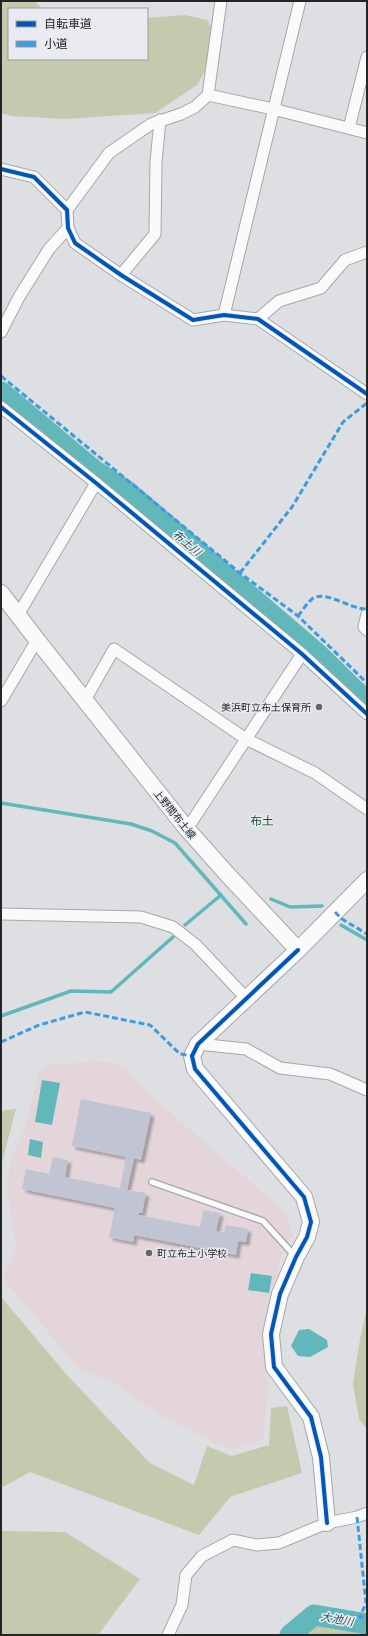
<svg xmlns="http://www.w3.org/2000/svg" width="368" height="1636" font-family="'Roboto Serif','Noto Sans JP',serif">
  <defs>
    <filter id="shadow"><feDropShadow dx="3.5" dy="3.5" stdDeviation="1" flood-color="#0004"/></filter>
  </defs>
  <rect width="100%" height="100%" fill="#dedfe2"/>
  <path fill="#e3d5d9" d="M100,1061L125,1066L142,1088L285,1212L293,1236L280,1258L263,1349L269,1376L263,1440L229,1450L163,1417L114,1383L79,1369L3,1278L16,1247L6,1185L14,1151L25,1128L38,1073L50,1065Z"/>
  <g fill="#c3caae">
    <path d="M1,1H34L43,9H9V59H147V18L185,15L207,20L216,35L210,62L197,85L155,113L64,119L11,116L1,113Z"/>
    <path d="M16,1109L1,1166V1111Z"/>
    <path d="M1,1297L67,1375L150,1463L194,1485L207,1446L232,1456L269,1445L271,1408L287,1406L302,1473L230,1497L199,1535L30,1472L1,1488Z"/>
    <path d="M367,1307V1429L359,1419L353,1384L360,1339Z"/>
    <path d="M1,1531L65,1532L140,1579L98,1635H1Z"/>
    <path d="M315,1623L367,1630V1635H299Z"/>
  </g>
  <g fill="#61b7b9">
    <path d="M42,1080L60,1083L52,1125L35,1122Z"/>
    <path d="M30,1139L43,1142L41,1158L28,1155Z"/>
    <path d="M251,1273L272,1276L269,1293L248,1290Z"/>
    <path d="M309,1329L327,1340L328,1347L310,1357L298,1356L291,1346L299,1330Z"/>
  </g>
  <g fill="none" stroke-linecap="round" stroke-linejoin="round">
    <g stroke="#61b7b9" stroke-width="3.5">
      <path d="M1,803L131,824L152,831L175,843L246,924"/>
      <path d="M271,899L290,907L322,906"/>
      <path d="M185,925L221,895"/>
      <path d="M341,925L367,940"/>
      <path d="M1,1016L71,991L111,992L173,937"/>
    </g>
    <g stroke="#61b7b9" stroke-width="21">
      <path d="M1,392L94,470L127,491L318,654L367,702"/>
      <path d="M290,1635L314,1615L367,1624"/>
    </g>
  </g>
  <path fill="#c1c4d2" filter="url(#shadow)" d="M81,1099L151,1113L141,1160L134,1158L127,1190L146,1193L142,1213L139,1212L138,1215L200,1227L203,1210L220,1213L216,1231L224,1232L226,1225L248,1229L246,1242L238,1241L236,1255L134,1235L133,1242L109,1237L115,1208L22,1189L26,1169L49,1174L53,1157L68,1160L65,1177L120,1188L126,1157L72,1146Z"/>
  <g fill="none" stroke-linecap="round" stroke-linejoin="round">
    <g stroke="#a6a7a9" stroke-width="8">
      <path id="lane" d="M152,1182L263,1221L294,1255"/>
    </g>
    <g stroke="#a6a7a9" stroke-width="13">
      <g id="street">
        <path d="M208,95L273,109L367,133"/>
        <path d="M349,128L367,57"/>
        <path d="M1,169L34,177L67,210L68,228L75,243L121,275L193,320L224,315L258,319L367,394"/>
        <path d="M67,210L109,153L151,124L181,114L195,107L208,95L221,1"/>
        <path d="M121,275L155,234L156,162L160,120"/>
        <path d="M224,315L300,1"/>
        <path d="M258,319L279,301L321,288L345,260L367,252"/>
        <path d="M1,332L19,297L49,249L68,228"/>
        <path d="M1,407L96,483L302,654L367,714"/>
        <path d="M367,614L364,627L367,630"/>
        <path d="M18,615L96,483"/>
        <path d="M85,700L114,649L246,739L315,773L367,809"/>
        <path d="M1,701L37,640"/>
        <path d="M187,829L302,654"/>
        <path d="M1,914L141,917L173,927L196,945L246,998"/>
        <path d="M198,1044L246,1049L280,1068L330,1074L367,1090"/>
        <path d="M168,1635L182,1605L186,1575L202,1556L233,1540L256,1545L279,1543L327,1523L357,1517L367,1513"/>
      </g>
    </g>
    <g stroke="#a6a7a9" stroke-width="18">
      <g id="secondary">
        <path d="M1,593L37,640L187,829L227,874L298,950L367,880"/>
        <path d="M298,950L198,1044L192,1056L195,1069L304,1197L311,1222L307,1237L296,1257L280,1294L271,1334L274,1367L311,1417L321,1457L327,1523"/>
      </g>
    </g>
    <use href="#lane" stroke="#fafafb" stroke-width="5.5"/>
    <use href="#street" stroke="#fafafb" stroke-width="11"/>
    <use href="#secondary" stroke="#fafafb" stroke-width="16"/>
    <g stroke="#3c9ce0" stroke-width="3" stroke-dasharray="6 3" stroke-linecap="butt">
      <path d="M1,376L240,573L298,616L367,683"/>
      <path d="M240,573L292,507L343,422L367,403"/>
      <path d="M298,616C302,611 307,603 312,599C325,589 351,610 367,609"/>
      <path d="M335,912L342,919L367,934"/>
      <path d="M1,1042L39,1025L85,1012L150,1025L180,1054L192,1056"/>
      <path d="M357,1517L366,1603L360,1617L367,1618"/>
    </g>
    <g stroke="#e9ebf1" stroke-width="6">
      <g id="cycleway">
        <path d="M1,169L34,177L67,210L68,228L75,243L121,275L193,320L224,315L258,319L367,394"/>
        <path d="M1,407L96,483L302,654L367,714"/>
        <path d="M298,950L198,1044L192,1056L195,1069L304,1197L311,1222L307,1237L296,1257L280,1294L271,1334L274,1367L311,1417L321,1457L327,1523"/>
      </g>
    </g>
    <use href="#cycleway" stroke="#0057b8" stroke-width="4"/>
  </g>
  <g fill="#656668" stroke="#e9ebf1" stroke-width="1.5">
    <circle cx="319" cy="707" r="4"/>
    <circle cx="149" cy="1253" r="4"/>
  </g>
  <g text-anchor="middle" stroke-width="3" stroke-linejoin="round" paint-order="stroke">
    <g font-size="10" fill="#242527" stroke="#e9ebf1" text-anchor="end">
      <text x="311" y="711">美浜町立布土保育所</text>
      <text x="157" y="1257" text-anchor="start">町立布土小学校</text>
    </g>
    <g font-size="10" fill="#242527" stroke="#e9ebf1">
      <text transform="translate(175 814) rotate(51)" y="4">上野間布土線</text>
    </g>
    <g font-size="11" font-style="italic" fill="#1d4f50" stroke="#e9ebf1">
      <text transform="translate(187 543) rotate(40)" y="4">布土川</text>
      <text transform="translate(337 1619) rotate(10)" y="4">大池川</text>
    </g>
    <g font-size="12" fill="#15501e" stroke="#e9ebf1">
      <text x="262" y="825">布土</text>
    </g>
  </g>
  <rect width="368" height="1636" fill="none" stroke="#242527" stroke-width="4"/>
  <rect x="8" y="8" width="140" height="52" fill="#e9ebf1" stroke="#9a9ca0"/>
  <rect x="16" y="21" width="20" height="6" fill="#0057b8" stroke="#9a9ca0"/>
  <text x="44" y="28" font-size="12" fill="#242527">自転車道</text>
  <rect x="16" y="41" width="20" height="6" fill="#3c9ce0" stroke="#9a9ca0"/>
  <text x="44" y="48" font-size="12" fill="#242527">小道</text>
</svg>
